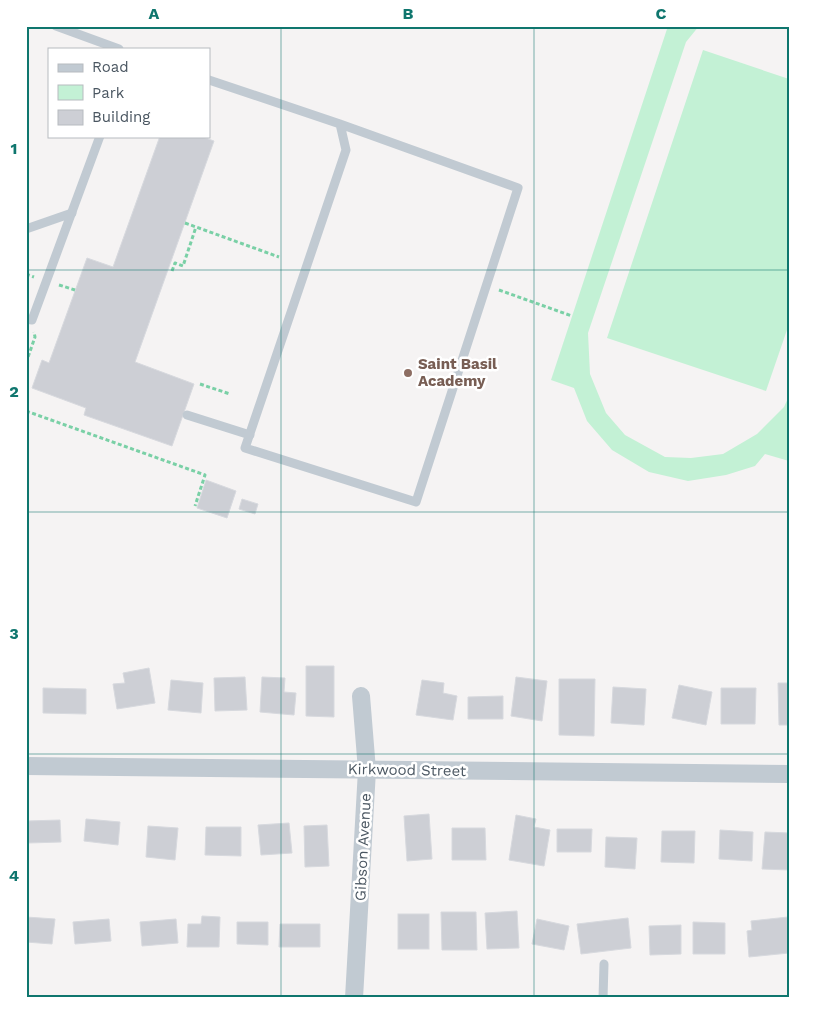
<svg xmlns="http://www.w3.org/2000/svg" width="815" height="1024" font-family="'Work Sans',sans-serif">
  <rect width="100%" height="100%" fill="#f5f3f3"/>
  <g fill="#c3f1d5">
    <path d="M668,26H699L686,42L588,333L590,374L606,413L625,435L665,457L691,458L723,454L757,434L784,407L789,396V461L765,454L755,466L726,475L688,481L649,472L612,450L587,421L574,388L551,380Z"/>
    <path d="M703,50L789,79V324L766,391L607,338Z"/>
  </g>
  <g fill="#cdcfd5" stroke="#d7d9de">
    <path d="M160,136H200L214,141L135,362L194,384L172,446L84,415L86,408L32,388L42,360L49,363L87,258L113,267Z"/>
    <path d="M206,480L236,491L227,518L197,508Z"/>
    <path d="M242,499L258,504L255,514L239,509Z"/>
    <path d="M306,666H334V717L306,716Z"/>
    <path d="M149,668L155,703L117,709L113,684L125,683L123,673Z"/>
    <path d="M245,677L247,710L215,711L214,678Z"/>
    <path d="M262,677L285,678L284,692L296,693L294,715L260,712Z"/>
    <path d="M516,677L547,681L542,721L511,716Z"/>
    <path d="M559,679H595L594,736L559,735Z"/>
    <path d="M171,680L203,683L201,713L168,710Z"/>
    <path d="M422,680L444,683L443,693L457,696L453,720L416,715Z"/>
    <path d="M778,683H789V725H779Z"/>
    <path d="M679,685L712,692L706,725L672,718Z"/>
    <path d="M613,687L646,689L644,725L611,723Z"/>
    <path d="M43,688L86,689V714L43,713Z"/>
    <path d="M721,688H756L755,724H721Z"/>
    <path d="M503,696V719H468V697Z"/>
    <path d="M429,814L432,859L407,861L404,816Z"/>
    <path d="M516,815L536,819L534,827L550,830L544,866L509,860Z"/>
    <path d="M86,819L120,822L118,845L84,841Z"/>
    <path d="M60,820L61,842L28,843L27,821Z"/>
    <path d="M289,823L292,853L261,855L258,825Z"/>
    <path d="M327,825L329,866L305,867L304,826Z"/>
    <path d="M148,826L178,828L175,860L146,857Z"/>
    <path d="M206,827H241V856L205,855Z"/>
    <path d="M452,828H485L486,860H452Z"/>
    <path d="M557,829H592L591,852H557Z"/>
    <path d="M720,830L753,832L752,861L719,859Z"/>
    <path d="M662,831H695L694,863L661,862Z"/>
    <path d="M765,832L789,833V870L762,869Z"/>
    <path d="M606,837L637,838L635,869L605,867Z"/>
    <path d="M517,911L519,948L487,949L485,913Z"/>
    <path d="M441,912H476L477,950H442Z"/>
    <rect x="398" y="914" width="31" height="35"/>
    <path d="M202,916L220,917L219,947H187L188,924H201Z"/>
    <path d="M26,917L55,919L52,944L26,942Z"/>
    <path d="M788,917L789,953L749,957L747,931L752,930L751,921Z"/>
    <path d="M628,918L631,948L581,954L577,924Z"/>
    <path d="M109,919L111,941L75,944L73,922Z"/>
    <path d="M176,919L178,943L142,946L140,922Z"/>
    <path d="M537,919L569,926L564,950L532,944Z"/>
    <path d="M237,922H268V945L237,944Z"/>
    <path d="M693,922L725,923V954H693Z"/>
    <path d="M280,924H320V947H279Z"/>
    <path d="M681,925V954L650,955L649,926Z"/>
  </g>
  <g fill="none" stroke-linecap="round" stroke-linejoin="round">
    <g stroke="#7ad0a6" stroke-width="3" stroke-dasharray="4 2.5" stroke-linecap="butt">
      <path d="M185,223L279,257"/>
      <path d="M172,271L175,263L183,266L196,227"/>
      <path d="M26,274L34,277"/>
      <path d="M59,285L75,290"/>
      <path d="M499,290L572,316"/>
      <path d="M26,363L35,337L34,332"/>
      <path d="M200,384L230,394"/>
      <path d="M26,411L205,475L195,506"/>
    </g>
    <g stroke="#c1cad2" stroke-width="9">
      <path d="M56,26L119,49"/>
      <path d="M209,80L340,124L518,188L416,502L245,448L346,150L340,124"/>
      <path d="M26,229L72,213"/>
      <path d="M26,319L32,320L100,136"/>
      <path d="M187,415L250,435"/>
      <path d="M603,998L604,964"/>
    </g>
    <g stroke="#c1cad2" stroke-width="18">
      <path d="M26,766L789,774"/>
      <path d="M354,998L367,770L361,696"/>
    </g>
  </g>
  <path fill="none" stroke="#0f766e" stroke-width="1" stroke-opacity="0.55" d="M281,26V998M534,26V998M26,270H789M26,512H789M26,754H789"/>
  <circle fill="#8d6e63" stroke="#fff" stroke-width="2" cx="408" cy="373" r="5"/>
  <g text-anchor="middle" stroke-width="5" stroke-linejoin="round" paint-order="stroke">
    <g font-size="15" font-weight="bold" fill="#785e54" stroke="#fff" text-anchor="start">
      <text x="418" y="369">Saint Basil<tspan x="418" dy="17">Academy</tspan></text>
    </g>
    <g font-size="15" fill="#4a5661" stroke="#fff">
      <text transform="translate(407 770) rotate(1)" y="5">Kirkwood Street</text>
      <text transform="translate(363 847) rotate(-87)" y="5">Gibson Avenue</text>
    </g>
  </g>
  <rect width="815" height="1024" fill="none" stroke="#ffffff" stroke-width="55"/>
  <rect x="48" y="48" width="162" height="90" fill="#ffffff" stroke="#b7bbc0"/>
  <rect x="58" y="64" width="25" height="8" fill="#c1cad2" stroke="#b7bbc0"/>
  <text x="92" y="72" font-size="15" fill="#4a5661">Road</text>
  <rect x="58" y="85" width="25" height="15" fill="#c3f1d5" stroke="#b7bbc0"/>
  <text x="92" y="98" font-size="15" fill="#4a5661">Park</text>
  <rect x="58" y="110" width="25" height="15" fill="#cdcfd5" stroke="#b7bbc0"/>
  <text x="92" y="122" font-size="15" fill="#4a5661">Building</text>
  <rect x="28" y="28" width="760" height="968" fill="none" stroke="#0f766e" stroke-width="2"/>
  <g font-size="16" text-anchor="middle" font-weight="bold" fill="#0f766e">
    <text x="154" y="19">A</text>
    <text x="408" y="19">B</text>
    <text x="661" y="19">C</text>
    <text x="14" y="154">1</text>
    <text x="14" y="397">2</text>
    <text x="14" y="639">3</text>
    <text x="14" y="881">4</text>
  </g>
</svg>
